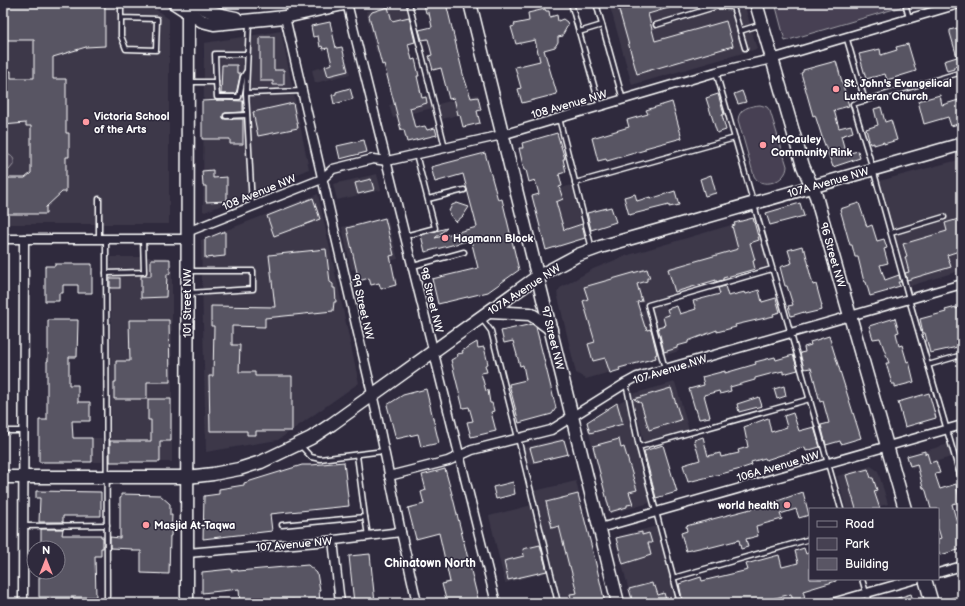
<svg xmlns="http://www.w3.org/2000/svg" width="965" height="606" font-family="'Balsamiq Sans',sans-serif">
  <rect width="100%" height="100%" fill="#2f2a3d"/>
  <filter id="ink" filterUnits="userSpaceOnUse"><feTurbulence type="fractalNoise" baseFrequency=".025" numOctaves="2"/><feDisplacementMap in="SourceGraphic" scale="8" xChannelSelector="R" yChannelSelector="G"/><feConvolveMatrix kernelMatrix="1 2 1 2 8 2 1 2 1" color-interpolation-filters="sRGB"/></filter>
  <g filter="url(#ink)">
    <g fill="#3c3749">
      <path d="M3,3H147L169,19V224H3Z"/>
      <path d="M399,3H406L416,42L376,52L366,11Z"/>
      <path d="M609,3H679L682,13L718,3H744L757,49L632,85Z"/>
      <path d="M281,31L309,169L205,212L203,211L204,43Z"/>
      <path d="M347,61L350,74L315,83L312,70Z"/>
      <path d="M478,94L481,109L442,119L438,104Z"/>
      <path d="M429,95L432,108L393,118L389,105Z"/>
      <path d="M962,159V270L910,286L879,181Z"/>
      <path d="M377,174L381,190L337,200L333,184Z"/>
      <path d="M572,185L585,239L550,249L545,246L532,196Z"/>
      <path d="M318,194L359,383L278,440L206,452L201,240Z"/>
      <path d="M387,217L398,259L351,270L342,227Z"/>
      <path d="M755,218L769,266L638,304L640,311L646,310L659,358L586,379L576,373L557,293L560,288L593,269L625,256Z"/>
      <path d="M111,257H166L172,264V462H110Z"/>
      <path d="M665,303L679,351L666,355L652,307Z"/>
      <path d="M675,382L689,430L644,443L632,394Z"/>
      <path d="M625,399L650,503L609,514L586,422Z"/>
      <rect x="3" y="421" width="5" height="41"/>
      <rect x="41" y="438" width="61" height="24"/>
      <path d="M564,438L569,454L527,465L523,448Z"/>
      <path d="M948,444L951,457L912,469L908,456Z"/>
      <path d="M871,466L878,471L888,504L869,509H846L837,476Z"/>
      <path d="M576,481L606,603H562L534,491Z"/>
      <path d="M532,505L549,572L505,583L489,516Z"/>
      <path d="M657,526L678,603H632L615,537Z"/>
    </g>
    <g fill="#464152" stroke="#a2a0a8">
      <path d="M775,3H900L901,7L785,41Z"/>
      <path d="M760,105L767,107L770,111L787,166C787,182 761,190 754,176L738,120C739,108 750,106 760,105Z"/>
      <path d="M3,154C10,154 15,157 14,164L9,170H3Z"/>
    </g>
    <g fill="#595564" stroke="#fff">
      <path d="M3,3H105V46L86,47L53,57V79H66V133H69V157H66V192H62L46,207V214H3V178H25L31,173V126H26V123L3,125V71H11V78H34V40H5Z"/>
      <path d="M425,3H446L463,74L471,98L478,97L481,110L477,111L480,123L463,127L460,115H458L454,98L449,99L441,68L433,70L429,56L432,55L428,39L422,40L419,30L432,27L429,13H426L424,5L425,4Z"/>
      <path d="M617,3H679V5L648,14L655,41L726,21L733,46L637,74Z"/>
      <path d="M388,7L392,21L409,17L415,42L408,44L412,60L415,59L419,76H417L422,98L426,97L427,103L410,108L415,128L425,126L427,130L435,128L437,135L407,142L404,130H401L384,64L382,65L369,16L372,12Z"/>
      <path d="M545,9L546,11H549L550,17L557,15L558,21L563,19L567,22L568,25L563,34V36L558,37V42L555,47L544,50L557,94L522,103L518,89L521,88L515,67L540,61L535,40L516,44L511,27L515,26L514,24L529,21L528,13Z"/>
      <path d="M330,22L336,48L342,47L348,71L328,76L325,66L332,64L328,48L323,49L322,46L320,47L318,36L313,37L311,26Z"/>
      <path d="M957,28L962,44V68H960L959,65L954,67V69L947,71L944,61L957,57L950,33V30Z"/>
      <path d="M260,37H274V70H284V85H273V81H260Z"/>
      <path d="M908,44L916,71L887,80L885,74L866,79L859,54L880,49L881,55L897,50L896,47Z"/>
      <path d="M836,61L849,106L834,110L839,128L851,125L853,132L841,136L846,154L858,151L860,158L833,167L823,140L815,115L813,116L801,73L803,72V70Z"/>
      <path d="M222,65H237V73H240V76L236,94H221Z"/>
      <path d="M350,88L353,99L334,104L332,95L336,94V92Z"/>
      <path d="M742,91L746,102L738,104L734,94Z"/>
      <path d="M718,94L724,114L722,115L726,130L717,133L706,98Z"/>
      <path d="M940,95L942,105L962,99V123L951,126L948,117L924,124L918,101Z"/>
      <path d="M221,100L243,101V112L225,113L223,116V118L226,119H243V144H230V139H202V101Z"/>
      <path d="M672,102L682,138L645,148V150L607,161L606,159L598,161L592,138L629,127L627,120L648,114L646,110Z"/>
      <path d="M293,103L298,128L258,136L253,112Z"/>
      <path d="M881,107L885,122L891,120L897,140L884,144V142L874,145V143L870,144L866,129L878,125L874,109Z"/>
      <path d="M557,133L565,159H563L566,172L559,174L562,186L559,187L563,199L556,202L564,230L582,224L585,238L546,250L532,196L539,194L535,180L529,182L526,170H524L519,148H523L522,143Z"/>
      <path d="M364,140L367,152L340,159L337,146Z"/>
      <path d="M485,153L498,200L502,199L519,270L488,292L438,304L432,279L478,268L471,240L425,252L421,235L447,228L435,238L477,227L463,174L435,182L431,167Z"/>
      <path d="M213,170V178L227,177V201L206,202V186H203L202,171Z"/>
      <path d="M711,175L716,193L705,196L700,179Z"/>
      <path d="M371,179L374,190L358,194L355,183Z"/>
      <path d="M675,191L679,205L669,207V205L629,215L624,197L635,194L637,201L650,197V199Z"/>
      <path d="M313,198L320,219L274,236L267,216Z"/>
      <path d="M457,203L469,207L463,216L456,222L450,215L449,211L452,205Z"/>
      <path d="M800,203L804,216L770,225L766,213Z"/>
      <path d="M859,203L867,227L872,225L877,241L884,239L887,248L884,249L888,263L880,265L885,280L899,275L901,282H898L900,286L887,290L888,291L870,296L866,282H864L858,257H855L852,245H850L840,209Z"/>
      <path d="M611,207L616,222L591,230L587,213Z"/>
      <path d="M385,218L394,255L390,256L396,285L381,289L379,283L371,285L369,278L359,281L347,228Z"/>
      <path d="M753,218L759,240L750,243L755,260L753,261L755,269L723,278V280L716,282V280L675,292L668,269L738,249L732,226L735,225L734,223Z"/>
      <path d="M962,218V250L947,255L951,267L907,280L905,273L909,272L905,257L907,256L903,244L947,231L945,223Z"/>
      <path d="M225,231V256L205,258V239Z"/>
      <path d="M802,246L803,250H805L809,266H808L813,285L816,284L822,306H821L822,310L805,314L804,312L791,316L788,306L793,305L787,286H785L780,267L792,263L788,250Z"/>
      <path d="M326,249L330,282L333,284V288H335L336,302H334L333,311L265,318V327L232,326V345H240L239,372H255V376H292V431H256V435H247V431H210L209,376H213L214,326H211V306L275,307L269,255Z"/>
      <path d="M151,259H170V274H167L166,297L141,298V276H151Z"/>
      <path d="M55,264H92V293H78V285H63V293H59V301H45V266H55Z"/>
      <path d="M647,269L650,278H647V281L637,284L642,301L637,302L645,327H646L647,330L651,329L657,354L655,355L656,358L619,368L620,370L610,373L605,358L593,361L588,344L595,342L583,301L588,299L584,287Z"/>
      <rect x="110" y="278" width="10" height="10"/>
      <path d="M725,286L728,296L745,292L746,294L759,290L762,302L776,298L780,312L773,314L774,316L735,325L736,327L717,332V330L688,341V343L677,346V348L664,352L658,327L665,325L663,317L669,315L667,309L677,306L680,314L696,309L693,301L720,294L718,288Z"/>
      <path d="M956,307V309L962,307V346L930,353L925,333H923L920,319L946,312L945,310Z"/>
      <path d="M895,318L899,332L896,333L899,346L902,345L907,362L909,361L914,382L895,387V384H892L886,363H889L880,338L873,339L869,326Z"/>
      <path d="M48,320H78L77,357H69V385H78V402H90V421H72L73,438H92V462H39V420H47V361H48Z"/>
      <path d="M129,320H169L170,382H147V399H114V382H116V361H130Z"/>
      <path d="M532,324L536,327L556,408L552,414L519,423L509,384L526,380L523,365L520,366L513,341L504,343L501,331Z"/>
      <path d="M829,336L861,438L841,444L840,441L826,445L821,425L829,423L823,401L820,402L811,368L804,369L800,353L805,352L804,347L811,345L810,342Z"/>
      <path d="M477,342L478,348L484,347L488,364L485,365L487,372L481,373L486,391L488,390L490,403H492L494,411L491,412L496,431L471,437L467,422L473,421L469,407L463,408L451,360L458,356L457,354L463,353L462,351Z"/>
      <path d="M793,355L798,370L783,374V371L770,374L755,378V380L730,387L731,391L720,394L719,391L704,395L710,417L699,419L696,409H695L689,389L704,385L702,377L725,371V373L756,364L755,362L775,357L776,360Z"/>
      <path d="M784,386L786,396L777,399L774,389Z"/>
      <path d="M671,388L681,420L649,430L641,403L634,399Z"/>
      <path d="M426,389L439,443L421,447L418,434L396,439L387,405L403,395Z"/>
      <path d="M929,393L936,418L905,427L898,402Z"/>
      <path d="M759,397L762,406L739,412L737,404Z"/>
      <path d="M148,399H171V441H160V462H110V441H151V420H148Z"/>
      <path d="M617,403L623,424L590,433L587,422Z"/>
      <path d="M793,413L799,431L814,427L820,447L806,451L805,447L766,460L765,458L751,462L752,465L737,470L688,482L683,465L700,460L694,440L703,437L708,456L720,453L721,457L739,453L738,450L748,447L744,427L768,418L771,432L787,427L784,416Z"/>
      <path d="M619,439L621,448L624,447L637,490L629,492L633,504L627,505V507L610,512L593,446Z"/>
      <path d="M564,440L568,454L534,462L530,448Z"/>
      <path d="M663,445L677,492L656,498L644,451Z"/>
      <path d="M925,451V454L927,453L930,463L936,461L940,473L935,474L940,489L956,484L960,502L952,504L959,531H962V549L940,555L938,549V539L941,538L938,528V509H931L926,491L924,488H923L917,464L910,466L907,456Z"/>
      <path d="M344,462L349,506L270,514L272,531L203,539L204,496L219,494V489L244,485V483L302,465H311Z"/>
      <path d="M445,469L452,494L479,603H447L442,584L450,582L439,533L416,539L408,508L424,504L421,492L426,490L422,475Z"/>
      <path d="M868,469L871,478H873L877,490L874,491L880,509H856L846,475Z"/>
      <path d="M513,482L515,494L496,499L493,487Z"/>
      <path d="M36,491L101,492V516H63V522H39L40,498H36Z"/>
      <path d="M803,492L809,515L799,518L796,509L780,514L782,519L756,526L758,536L746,539L748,547L741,549L739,540L708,548V546L686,551L681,533L687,531L686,526L766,505Z"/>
      <path d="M121,494L160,495L170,504V515H172L171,536H170L169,574L141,573V551H132V549L110,548V537L120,538V498H121Z"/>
      <path d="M578,494L595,560L605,603H572L570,594L577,593L570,566H569L559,526L552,528L546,502Z"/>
      <path d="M41,529H63L62,535H101V537H103V548H101V556H95L96,597H39V577H41V572H58V548H41Z"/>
      <path d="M642,532V535L649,533L652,543H648L651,555L623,564L616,538Z"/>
      <path d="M540,545L547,571L508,580L504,561L524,556L523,549Z"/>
      <path d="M804,548L806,554L810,552V579H836V581L803,591L805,598L793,601L791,594L756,603L755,601L749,603H683L679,584L701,577L702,581L748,570L746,564L779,555L782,567L798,563L795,551Z"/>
      <path d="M370,554L375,603H354L349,556Z"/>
      <path d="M308,565L317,573L320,590H319L320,603H294V600L240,603L239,589L202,593V572L231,569V571L238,570V571Z"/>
      <path d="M652,583L653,587L655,586L658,595L664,593L667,603H633L629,589Z"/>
      <path d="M911,594L914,603H888V601Z"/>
      <path d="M962,595V603H942L941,601Z"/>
    </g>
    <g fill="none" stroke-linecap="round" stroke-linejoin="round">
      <g stroke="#fff" stroke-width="7">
        <g id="lane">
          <path d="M121,3V36L126,49L156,50L157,19L121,18"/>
          <path d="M288,3L291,15"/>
          <path d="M409,3L445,147"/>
          <path d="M571,3L600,107"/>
          <path d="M596,3L623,100"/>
          <path d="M905,3L909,18"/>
          <path d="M249,23L246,93L252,206"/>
          <path d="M656,25L718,6L733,7L740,31L762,24"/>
          <path d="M740,31L745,48"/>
          <path d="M579,32L602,25"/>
          <path d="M846,36L865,101"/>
          <path d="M716,72L841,509"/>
          <path d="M962,72L853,104L873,169L909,299L962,482"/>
          <path d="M190,82H216L215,54H247"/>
          <path d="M216,82L217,97H239L243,77L246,72"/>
          <path d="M246,93L302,91"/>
          <path d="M226,116L247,115"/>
          <path d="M559,118L592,249"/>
          <path d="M575,183L735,138"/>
          <path d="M428,199L464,190"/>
          <path d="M891,233L944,217"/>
          <path d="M405,236L435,228L416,154"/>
          <path d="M99,238V199"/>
          <path d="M106,239L107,603"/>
          <path d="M413,266L464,252"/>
          <path d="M106,273L144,272L143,238"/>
          <path d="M189,293L253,289V271H189"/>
          <path d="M482,319L491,331L518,438L558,603"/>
          <path d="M928,365L962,355"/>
          <path d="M665,369L648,305L772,269"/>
          <path d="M626,383L639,447L680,603"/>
          <path d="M3,431H24"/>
          <path d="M301,446L311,457L320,459L384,451"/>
          <path d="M639,447L810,399"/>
          <path d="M365,517L368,536"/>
          <path d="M282,525L365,517L357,455"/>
          <path d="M24,526L107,525"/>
          <path d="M673,578L810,539"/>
          <path d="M862,579L869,603"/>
        </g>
      </g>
      <g stroke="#fff" stroke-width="11">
        <g id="street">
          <path d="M347,3L496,603"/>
          <path d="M285,17L376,411L401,532L417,603"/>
          <path d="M187,232L322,179L333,169L373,159L387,161L502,135L716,72L772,59L962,3"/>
          <path d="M3,239H187"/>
          <path d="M389,476L448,461L472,450L551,430L626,383L637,377L962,284"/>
          <path d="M600,528L962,425"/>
          <path d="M333,540L340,603"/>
          <path d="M187,553L318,542L401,532"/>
          <path d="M938,573L962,566"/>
          <path d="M23,603L24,239"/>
          <path d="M832,603L916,579"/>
        </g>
      </g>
      <g stroke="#fff" stroke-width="15">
        <g id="secondary">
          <path d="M174,3L202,21L214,24L285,17L348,3"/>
          <path d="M195,3C208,12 221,15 236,18"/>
          <path d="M470,3L618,603"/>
          <path d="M756,3L803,166L816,196L819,207L905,509"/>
          <path d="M489,312L530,314L535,317L551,329"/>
          <path d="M3,477H187L213,474L239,469L261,462L311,438L332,424L537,277L578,255L600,247L962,144"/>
          <path d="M925,579L932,603"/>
          <path d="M187,603L188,3"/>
        </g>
      </g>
      <use href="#lane" stroke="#2f2a3d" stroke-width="4"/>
      <use href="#street" stroke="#2f2a3d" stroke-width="8"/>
      <use href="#secondary" stroke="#2f2a3d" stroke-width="12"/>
    </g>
  </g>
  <g fill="#ff9aa2" stroke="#2f2a3d" stroke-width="1.5">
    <circle cx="836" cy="89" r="4"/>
    <circle cx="86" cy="122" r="4"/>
    <circle cx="763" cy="145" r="4"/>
    <circle cx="445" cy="238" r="4"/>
    <circle cx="787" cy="505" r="4"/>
    <circle cx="146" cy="525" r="4"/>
  </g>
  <g text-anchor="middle" stroke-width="3" stroke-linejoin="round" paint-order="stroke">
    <g font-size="11" font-weight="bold" fill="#fff" stroke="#2f2a3d" text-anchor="start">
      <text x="844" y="87">St. John's Evangelical<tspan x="844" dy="13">Lutheran Church</tspan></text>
      <text x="94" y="120">Victoria School<tspan x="94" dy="13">of the Arts</tspan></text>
      <text x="771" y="143">McCauley<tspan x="771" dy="13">Community Rink</tspan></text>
      <text x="453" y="242">Hagmann Block</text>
      <text x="779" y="509" text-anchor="end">world health</text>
      <text x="154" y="529">Masjid At-Taqwa</text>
    </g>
    <g font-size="11" fill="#fff" stroke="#2f2a3d">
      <text transform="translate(569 104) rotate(-16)" y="4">108 Avenue NW</text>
      <text transform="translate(828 182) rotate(-16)" y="4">107A Avenue NW</text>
      <text transform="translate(259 192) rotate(-22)" y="4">108 Avenue NW</text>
      <text transform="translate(833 255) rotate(74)" y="4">96 Street NW</text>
      <text transform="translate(524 289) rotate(-33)" y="4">107A Avenue NW</text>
      <text transform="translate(432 300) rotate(76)" y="4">98 Street NW</text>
      <text transform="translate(187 303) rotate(-90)" y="4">101 Street NW</text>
      <text transform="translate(363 307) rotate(77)" y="4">99 Street NW</text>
      <text transform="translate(553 338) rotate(76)" y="4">97 Street NW</text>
      <text transform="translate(670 369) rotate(-17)" y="4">107 Avenue NW</text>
      <text transform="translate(778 466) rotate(-16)" y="4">106A Avenue NW</text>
      <text transform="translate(294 544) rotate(-5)" y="4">107 Avenue NW</text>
    </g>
    <g font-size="12" font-weight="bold" fill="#fff" stroke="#2f2a3d">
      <text x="430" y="567">Chinatown North</text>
    </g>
  </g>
  <rect width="965" height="606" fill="none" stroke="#2f2a3d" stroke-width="16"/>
  <rect x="8" y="8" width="949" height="590" fill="none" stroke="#fff" stroke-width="1.5" filter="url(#ink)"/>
  <rect x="809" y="508" width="130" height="72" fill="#2f2a3d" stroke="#827f8b"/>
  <rect x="817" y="521" width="20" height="6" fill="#2f2a3d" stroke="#827f8b"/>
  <text x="845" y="528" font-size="12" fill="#ffffff">Road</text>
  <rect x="817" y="538" width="20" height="12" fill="#464152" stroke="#827f8b"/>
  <text x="845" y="548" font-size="12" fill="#ffffff">Park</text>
  <rect x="817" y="558" width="20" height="12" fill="#595564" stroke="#827f8b"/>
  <text x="845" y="568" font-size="12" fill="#ffffff">Building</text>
  <g transform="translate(46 560)"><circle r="19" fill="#2f2a3d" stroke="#827f8b"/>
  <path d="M0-3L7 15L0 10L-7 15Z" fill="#ff9aa2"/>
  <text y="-6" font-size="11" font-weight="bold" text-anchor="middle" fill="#ffffff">N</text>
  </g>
</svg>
